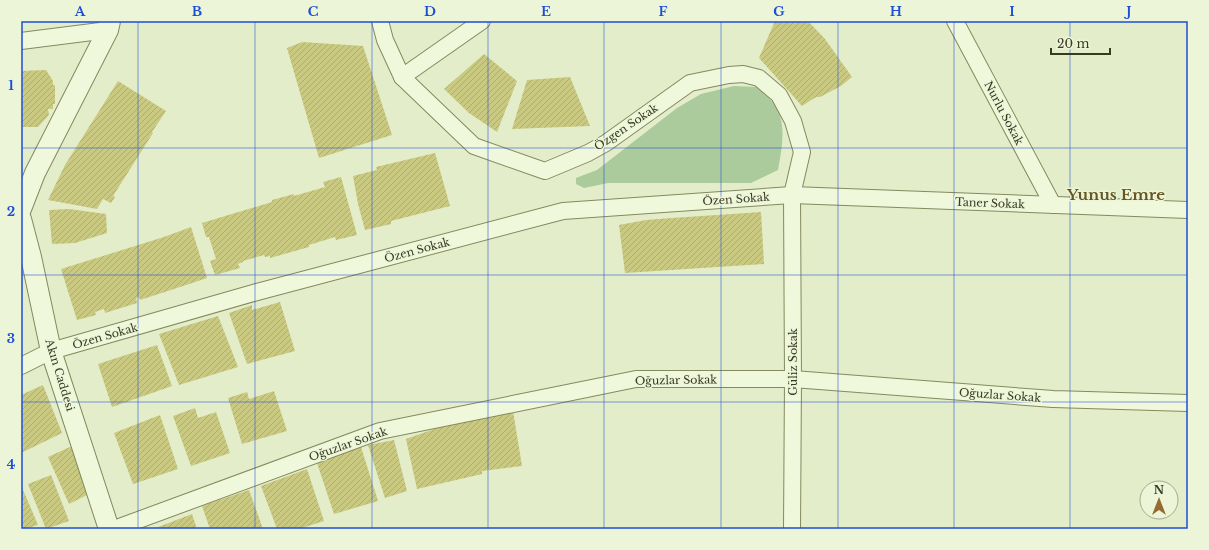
<svg xmlns="http://www.w3.org/2000/svg" width="1209" height="550" font-family="'Libre Baskerville',serif">
  <defs>
    <pattern id="building-hatch" width="6" height="6" patternUnits="userSpaceOnUse"><rect width="6" height="6" fill="#c9c981"/><path d="M-1 1l2-2M0 6l6-6M5 7l2-2" fill="none" stroke="#adad6f"/></pattern>
  </defs>
  <rect width="100%" height="100%" fill="#e3edc9"/>
  <path fill="#abcb9d" d="M734,86L757,87C762,92 770,98 775,105C787,124 782,148 778,170L751,183H608L584,188L576,184V178L597,170L677,108L701,94Z"/>
  <g fill="url(#building-hatch)">
    <path d="M775,21H808L825,39L852,77L841,86L820,97H816L802,106L759,58Z"/>
    <path d="M302,42L363,46L392,135L319,158L287,48Z"/>
    <path d="M484,54L517,81L497,132L469,113L444,89Z"/>
    <path d="M46,70L53,81V85H55V104H53V109H48L49,115L38,127H21V71Z"/>
    <path d="M570,77L590,126L512,129L527,80Z"/>
    <path d="M118,81L166,111L152,132L153,133L113,196L115,197L111,203L103,199L97,209L48,200L65,165Z"/>
    <path d="M435,153L450,206L391,221V224L365,230L358,204L353,176L377,170L376,167Z"/>
    <path d="M341,177L357,235L336,240L335,237L309,245V247L270,258V256L265,257L264,255L243,261V262L238,264L240,268L215,275L210,261L216,259L209,237H206L202,223L272,202V200L294,194V196L325,187L323,182Z"/>
    <path d="M69,209L106,214L107,233L75,243L52,244L49,210Z"/>
    <path d="M761,212L764,264L625,273L619,225L646,220L672,218Z"/>
    <path d="M191,227L207,278L180,287L140,300L139,297L136,298L137,303L105,313L104,309L95,312L96,315L77,320L61,269L164,237Z"/>
    <path d="M280,302L295,351L247,364L229,313L252,305V310Z"/>
    <path d="M218,316L238,367L179,385L159,334Z"/>
    <path d="M157,345L172,386L112,407L98,364Z"/>
    <path d="M43,385L62,433L21,453V395Z"/>
    <path d="M274,391L287,431L242,444L228,398L247,392L249,399Z"/>
    <path d="M195,408L198,418L216,412L230,453L191,466L173,416Z"/>
    <path d="M513,411L522,466L482,471V474L417,489L406,439L440,427Z"/>
    <path d="M160,415L178,469L133,484L114,433Z"/>
    <path d="M394,440L407,491L385,498L368,445Z"/>
    <path d="M72,446L91,493L69,504L48,457Z"/>
    <path d="M361,447L378,501L334,514L317,463Z"/>
    <path d="M307,469L324,521L299,529H277L261,486Z"/>
    <path d="M51,475L69,521L46,529L28,484Z"/>
    <path d="M21,485L38,525L24,529H21Z"/>
    <path d="M249,490L263,529H210L202,506Z"/>
    <path d="M192,514L197,529H153Z"/>
  </g>
  <g fill="none" stroke-linecap="round" stroke-linejoin="round">
    <g stroke="#84895e" stroke-width="18">
      <g id="minor">
        <path d="M380,21L385,40L402,77L474,146L545,171L588,153L606,143L690,83L729,75L743,74L759,78L779,95L793,121L802,152L792,195L793,379L792,529"/>
        <path d="M955,21L1053,205"/>
        <path d="M21,41L108,30"/>
        <path d="M402,77L482,21"/>
        <path d="M21,366L51,351L257,292L563,211L792,195L1188,210"/>
        <path d="M114,529L380,431L636,379H793L1053,399L1188,403"/>
      </g>
    </g>
    <g stroke="#84895e" stroke-width="22">
      <g id="tertiary">
        <path d="M21,209L35,173L108,30L110,21"/>
        <path d="M21,219L31,257L51,351L109,529"/>
      </g>
    </g>
    <use href="#minor" stroke="#f0f8dc" stroke-width="16"/>
    <use href="#tertiary" stroke="#f0f8dc" stroke-width="20"/>
  </g>
  <path fill="none" stroke="#1d4ed8" stroke-width="1" stroke-opacity="0.55" d="M138,21V529M255,21V529M372,21V529M488,21V529M604,21V529M721,21V529M838,21V529M954,21V529M1070,21V529M21,148H1188M21,275H1188M21,402H1188"/>
  <g text-anchor="middle" stroke-width="3" stroke-linejoin="round" paint-order="stroke">
    <g font-size="11" fill="#383a21" stroke="#ecf5d8">
      <text transform="translate(1004 113) rotate(62)" y="4">Nurlu Sokak</text>
      <text transform="translate(626 127) rotate(-34)" y="4">Özgen Sokak</text>
      <text transform="translate(736 199) rotate(-4)" y="4">Özen Sokak</text>
      <text transform="translate(990 203) rotate(2)" y="4">Taner Sokak</text>
      <text transform="translate(417 250) rotate(-15)" y="4">Özen Sokak</text>
      <text transform="translate(105 336) rotate(-16)" y="4">Özen Sokak</text>
      <text transform="translate(793 362) rotate(-90)" y="4">Güliz Sokak</text>
      <text transform="translate(60 375) rotate(73)" y="4">Akın Caddesi</text>
      <text transform="translate(676 380) rotate(-1)" y="4">Oğuzlar Sokak</text>
      <text transform="translate(1000 395) rotate(4)" y="4">Oğuzlar Sokak</text>
      <text transform="translate(348 444) rotate(-19)" y="4">Oğuzlar Sokak</text>
    </g>
    <g font-size="15" font-weight="bold" fill="#655722" stroke="#ecf5d8">
      <text x="1116" y="200">Yunus Emre</text>
    </g>
  </g>
  <rect width="1209" height="550" fill="none" stroke="#ecf5d8" stroke-width="44"/>
  <g transform="translate(1159 500)"><circle r="19" fill="#ecf5d8" stroke="#a4aa8f"/>
  <path d="M0-3L7 15L0 10L-7 15Z" fill="#956b31"/>
  <text y="-6" font-size="11" font-weight="bold" text-anchor="middle" fill="#383a21">N</text>
  </g>
  <path d="M1051 48v6h59v-6" fill="none" stroke="#383a21" stroke-width="2"/>
  <text x="1057" y="48" font-size="12" fill="#383a21" stroke="#ecf5d8" stroke-width="3" paint-order="stroke">20 m</text>
  <rect x="22" y="22" width="1165" height="506" fill="none" stroke="#1d4ed8" stroke-width="1.5"/>
  <g font-size="13" text-anchor="middle" font-weight="bold" fill="#1d4ed8">
    <text x="80" y="16">A</text>
    <text x="197" y="16">B</text>
    <text x="313" y="16">C</text>
    <text x="430" y="16">D</text>
    <text x="546" y="16">E</text>
    <text x="663" y="16">F</text>
    <text x="779" y="16">G</text>
    <text x="896" y="16">H</text>
    <text x="1012" y="16">I</text>
    <text x="1129" y="16">J</text>
    <text x="11" y="90">1</text>
    <text x="11" y="216">2</text>
    <text x="11" y="343">3</text>
    <text x="11" y="469">4</text>
  </g>
</svg>
